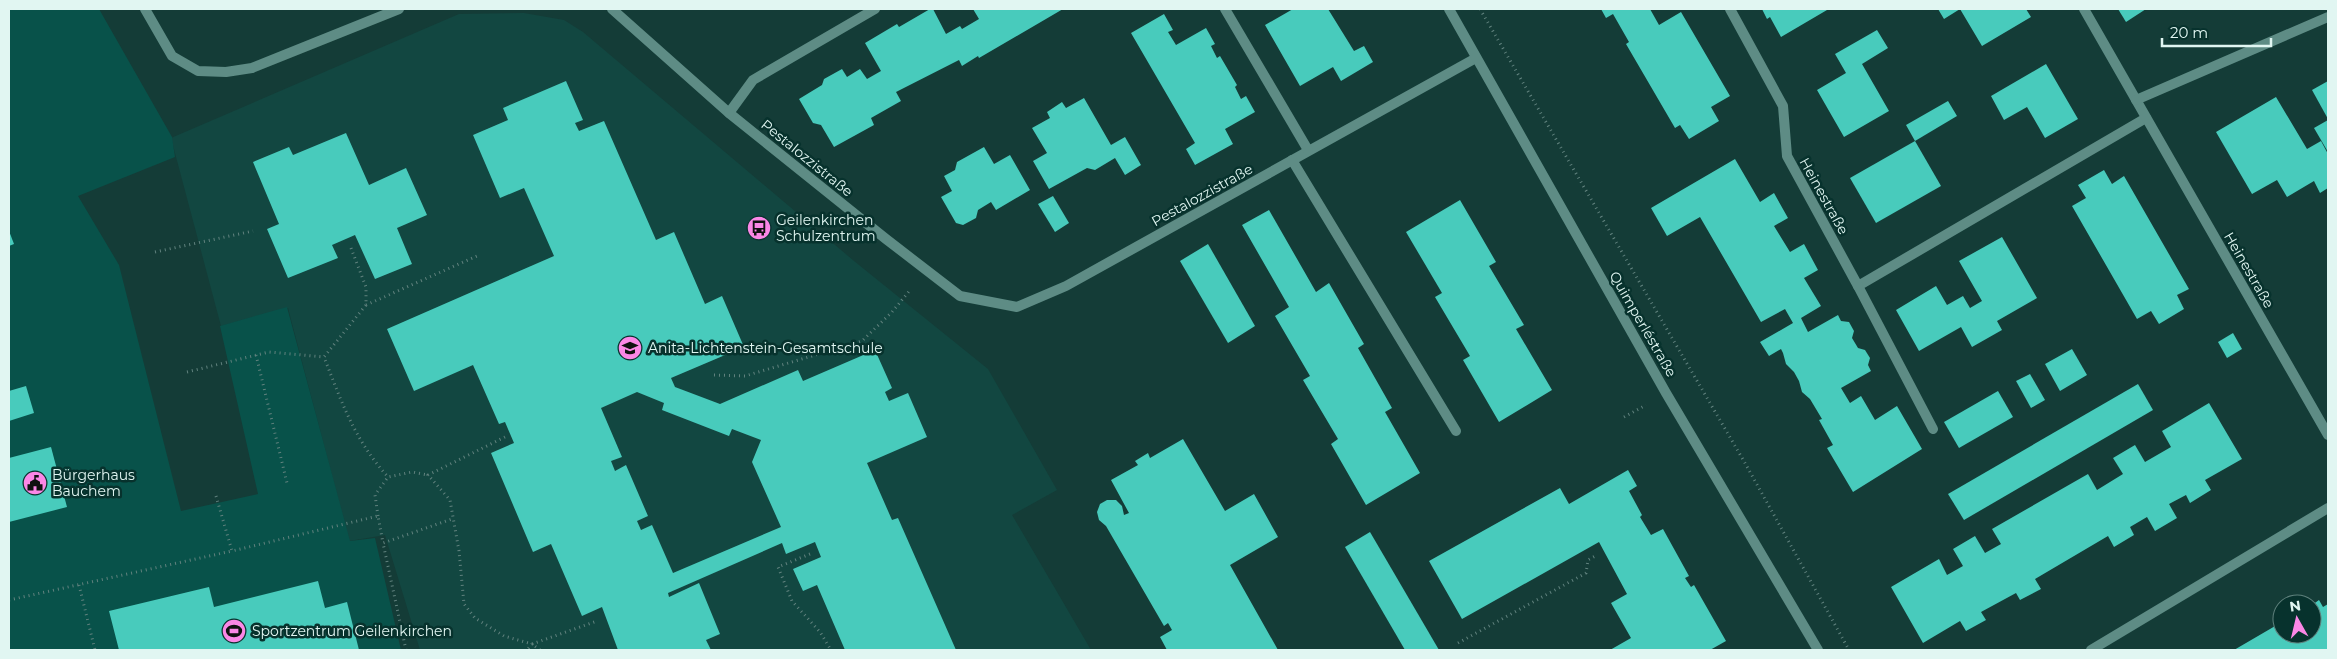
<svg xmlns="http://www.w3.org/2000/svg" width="2337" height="659" font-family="Montserrat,sans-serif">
  <rect width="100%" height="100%" fill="#143c37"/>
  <path fill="#124741" d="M524,13L564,20L583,32L854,261L988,369L1057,490L1012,515L1091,650H420L385,535L349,541L288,308L221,326L171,138L459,14Z"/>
  <path fill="#08524a" d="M9,9H99L172,137L175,157L78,196L119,265L181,511L258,494L220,326L287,307L350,541L375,538L401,650H9Z"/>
  <g fill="#48cbbc" fill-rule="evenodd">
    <path d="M930,9H933L946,34L960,26L962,29L979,19L973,9H1063L979,58L978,56L962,66L959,60L896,92L901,101L871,118L874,125L834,147L821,125L813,123L799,99L822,85L824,79L842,69L847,77L860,69L867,79L881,71L865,43L897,24L899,27Z"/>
    <path d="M1293,9H1328L1354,51L1364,46L1373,62L1341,81L1333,67L1300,86L1265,25Z"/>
    <path d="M1601,9H1650L1659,25L1681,12L1730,96L1711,107L1719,121L1689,139L1680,125L1675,128L1626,44L1629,42L1613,14L1606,18Z"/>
    <path d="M1762,9H1827V10L1781,37L1770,17L1767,19Z"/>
    <path d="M1938,9H2026L2031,17L1982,46L1960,9L1944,19Z"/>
    <path d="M2118,9H2146L2126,22Z"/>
    <path d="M1164,14L1173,30L1168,32L1176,45L1206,28L1215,44L1211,46L1217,58L1220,56L1237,85L1235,87L1241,99L1246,96L1255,112L1225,129L1233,144L1195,165L1186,149L1195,143L1131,33Z"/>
    <path d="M1877,30L1888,48L1862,64L1889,111L1844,137L1817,90L1846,73L1835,54Z"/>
    <path d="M2046,64L2078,119L2045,138L2027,107L2004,120L1991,96Z"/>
    <path d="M566,81L583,120L575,123L579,131L604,121L656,240L674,232L705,304L722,296L744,347L671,378L675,387L720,404L798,370L803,381L875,350L892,388L885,392L889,401L908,393L927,437L867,463L892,520L898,518L956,650H845L817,585L803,591L793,569L821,557L815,542L786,554L782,543L668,593L669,597L699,583L720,634L706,640L711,650H618L602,607L582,616L551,544L533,552L491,453L514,443L505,422L499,424L473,365L414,391L387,329L554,256L524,188L500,198L473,135L508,120L503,108ZM637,392L664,403L662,410L729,436L732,429L761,440L752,462L781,527L673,573L652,525L641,530L637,521L648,516L626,465L615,471L611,461L622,457L601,408Z"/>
    <path d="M2328,81V119L2312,90Z"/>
    <path d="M2276,97L2307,149L2321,141L2328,154V188L2320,193L2314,181L2287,197L2277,180L2252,194L2216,132Z"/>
    <path d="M1084,98L1111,145L1125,137L1141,165L1125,175L1115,158L1095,170L1087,168L1049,189L1033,161L1047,153L1032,128L1050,118L1047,112L1062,102L1066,108Z"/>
    <path d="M1948,101L1957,116L1915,141L1906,125Z"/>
    <path d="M2328,120V152L2314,128Z"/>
    <path d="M346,133L369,185L406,168L427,215L397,228L412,264L375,279L355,235L332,245L338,258L288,278L267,229L279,224L253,162L289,147L293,155Z"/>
    <path d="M1915,141L1941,186L1876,223L1850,178Z"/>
    <path d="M984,147L994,164L1010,155L1030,190L996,210L991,202L978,210L976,218L963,225L956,223L941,197L952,191L944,176L955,170L957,162Z"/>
    <path d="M1735,159L1760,202L1774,193L1788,218L1774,226L1790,252L1804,244L1818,270L1804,278L1821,306L1801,318L1808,332L1838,315L1841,321L1849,322L1854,331L1852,338L1858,348L1865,350L1870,358L1868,365L1871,371L1841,388L1850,403L1861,396L1875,420L1897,406L1922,449L1853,492L1827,448L1833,445L1819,420L1822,419L1810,399L1802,392L1799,381L1794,372L1786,364L1783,353L1781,349L1769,356L1760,342L1793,323L1785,309L1761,322L1700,217L1667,236L1651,208Z"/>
    <path d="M2104,170L2112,184L2124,176L2189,289L2177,295L2184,309L2159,324L2151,311L2137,319L2072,206L2086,198L2078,185Z"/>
    <path d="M1053,196L1069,223L1055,232L1038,204Z"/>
    <path d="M1460,200L1496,262L1489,266L1524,325L1516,329L1552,390L1499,422L1463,360L1470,356L1435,297L1442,293L1406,232Z"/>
    <path d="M1269,210L1316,292L1329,283L1364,344L1358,348L1392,408L1385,412L1420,473L1366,505L1331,444L1338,439L1303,380L1310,376L1275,316L1289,307L1242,225Z"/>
    <path d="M9,231L14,244L9,246Z"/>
    <path d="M2002,237L2037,298L1997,321L2002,330L1972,347L1961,327L1919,351L1896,310L1936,286L1947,305L1963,296L1970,308L1982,301L1959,261Z"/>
    <path d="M1208,244L1255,326L1228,343L1180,261Z"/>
    <path d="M2233,333L2242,349L2227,358L2218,342Z"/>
    <path d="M2072,349L2087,375L2060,391L2045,364Z"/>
    <path d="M2030,374L2045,400L2031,408L2016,381Z"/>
    <path d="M2138,384L2153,410L1964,520L1948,494Z"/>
    <path d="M26,386L34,413L9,421V391Z"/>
    <path d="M1998,391L2013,417L1959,448L1944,422Z"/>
    <path d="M2209,403L2242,459L2205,480L2211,490L2190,503L2186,495L2169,504L2177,518L2155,531L2147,517L2130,527L2134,535L2114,547L2108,536L2035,579L2041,589L2020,600L2016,593L1981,612L1986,620L1966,631L1960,621L1923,643L1891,587L1939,559L1947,575L1963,566L1953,549L1975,536L1985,553L2001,544L1992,529L2088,474L2097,490L2123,474L2113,458L2135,445L2145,462L2171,447L2162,431Z"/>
    <path d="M1183,439L1225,511L1254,494L1278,537L1230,565L1278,650H1167L1160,637L1172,630L1168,623L1164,626L1106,526L1099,520L1097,512L1100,504L1107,500H1116L1122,506L1124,515L1129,513L1111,480L1138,465L1135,461L1148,453L1150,458Z"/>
    <path d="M51,447L67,507L9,522V458Z"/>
    <path d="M1628,470L1637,486L1629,491L1642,515L1640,517L1651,535L1663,529L1689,576L1685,578L1691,587L1694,585L1726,641L1710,650H1610L1631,638L1611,603L1627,594L1599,542L1462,619L1429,561L1560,488L1569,504Z"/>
    <path d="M1370,532L1439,650H1405L1345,547Z"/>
    <path d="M318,581L325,608L347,602L359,650H119L109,611L209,587L214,607Z"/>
    <path d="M2319,600L2323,607L2328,604V650H2234L2282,622V634H2312V605Z"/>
  </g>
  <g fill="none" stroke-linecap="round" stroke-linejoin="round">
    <g stroke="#61827e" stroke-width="3" stroke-dasharray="1 4" stroke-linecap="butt">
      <path d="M1480,9L1745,463L1849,650"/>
      <path d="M351,248L366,287V305L324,357C342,403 354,439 388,477"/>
      <path d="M155,252L253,231"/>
      <path d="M366,305L477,256"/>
      <path d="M256,355L287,483"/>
      <path d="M187,372L269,352L324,357"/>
      <path d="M714,375L745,376L862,341L892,312L911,289"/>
      <path d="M1624,417L1646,405"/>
      <path d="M505,437L428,475L450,500L459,551L464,604L475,618L504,636L532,644L527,650"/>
      <path d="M216,496L232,551L378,516L383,543"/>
      <path d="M378,516L375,495L388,477L412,472L428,475"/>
      <path d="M810,554L778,567L792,601L820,632L831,650"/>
      <path d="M79,585L95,650"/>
      <path d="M9,600L232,551"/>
      <path d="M1458,643L1586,573L1588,560L1597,555"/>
      <path d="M406,650L383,543L452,519"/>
      <path d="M540,650L532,644L597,621"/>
    </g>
    <path stroke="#5e8c85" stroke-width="10" d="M1933,429L1858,286L2146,118"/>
    <g stroke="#5e8c85" stroke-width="10">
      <path d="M145,9L172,56L198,71L226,72L252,68L399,9"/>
      <path d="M612,9L729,113L886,239L960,296L1017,307L1066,286L1476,58"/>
      <path d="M1225,9L1308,150"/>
      <path d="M1449,9L1666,393L1818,650"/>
      <path d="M1730,9L1783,106L1787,156L1858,286"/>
      <path d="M2084,9L2328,435"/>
      <path d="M2136,100L2328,17"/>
      <path d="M729,113L753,80L875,9"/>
      <path d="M1292,160L1456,431"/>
      <path d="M2091,650L2328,508"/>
    </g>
  </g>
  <defs>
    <g id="bus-disc" transform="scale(1.25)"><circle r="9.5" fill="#fb87e6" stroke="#07322d"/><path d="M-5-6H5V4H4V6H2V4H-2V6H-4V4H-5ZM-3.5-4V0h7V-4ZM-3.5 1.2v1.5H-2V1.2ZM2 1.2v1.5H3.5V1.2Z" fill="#111"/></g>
    <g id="school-disc" transform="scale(1.25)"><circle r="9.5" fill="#fb87e6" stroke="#07322d"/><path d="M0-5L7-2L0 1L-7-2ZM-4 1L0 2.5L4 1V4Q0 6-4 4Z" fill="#111"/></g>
    <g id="civic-disc" transform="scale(1.25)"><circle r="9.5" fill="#fb87e6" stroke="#07322d"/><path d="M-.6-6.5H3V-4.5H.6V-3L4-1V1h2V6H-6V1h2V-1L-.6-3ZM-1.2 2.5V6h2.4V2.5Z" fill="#111"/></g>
    <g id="stadium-disc" transform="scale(1.25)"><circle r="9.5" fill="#fb87e6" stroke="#07322d"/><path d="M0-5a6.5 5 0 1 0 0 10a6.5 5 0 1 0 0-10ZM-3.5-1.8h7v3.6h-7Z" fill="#111"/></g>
  </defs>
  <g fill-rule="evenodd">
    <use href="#bus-disc" x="759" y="228"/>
    <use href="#school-disc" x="630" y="348"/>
    <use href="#civic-disc" x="35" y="483"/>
    <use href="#stadium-disc" x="234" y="631"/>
  </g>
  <g text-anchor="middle" stroke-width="5" stroke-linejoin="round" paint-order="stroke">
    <g font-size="14" fill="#e1f6f2" stroke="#07322d">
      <text transform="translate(807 158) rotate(39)" y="5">Pestalozzistraße</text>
      <text transform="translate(1202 195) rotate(-29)" y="5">Pestalozzistraße</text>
      <text transform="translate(1824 196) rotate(61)" y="5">Heinestraße</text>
      <text transform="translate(2249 270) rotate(60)" y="5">Heinestraße</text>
      <text transform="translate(1643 324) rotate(60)" y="5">Quimperléstraße</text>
    </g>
    <g font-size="14" fill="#e1f6f2" stroke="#07322d" text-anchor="start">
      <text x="776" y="225">Geilenkirchen<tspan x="776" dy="16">Schulzentrum</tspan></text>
      <text x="648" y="353">Anita-Lichtenstein-Gesamtschule</text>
      <text x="52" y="480">Bürgerhaus<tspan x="52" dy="16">Bauchem</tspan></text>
      <text x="252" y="636">Sportzentrum Geilenkirchen</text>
    </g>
  </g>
  <rect width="2337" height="659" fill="none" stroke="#e1f6f2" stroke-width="20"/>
  <g transform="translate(2297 619) rotate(352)"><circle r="24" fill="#07322d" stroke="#5e807c"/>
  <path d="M0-4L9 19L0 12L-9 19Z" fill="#fb87e6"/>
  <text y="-8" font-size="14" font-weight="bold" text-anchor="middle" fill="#e1f6f2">N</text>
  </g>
  <path d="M2162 38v8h109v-8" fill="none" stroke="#e1f6f2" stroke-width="2.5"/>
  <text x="2170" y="38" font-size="15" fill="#e1f6f2" stroke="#07322d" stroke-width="4" paint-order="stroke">20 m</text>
</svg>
